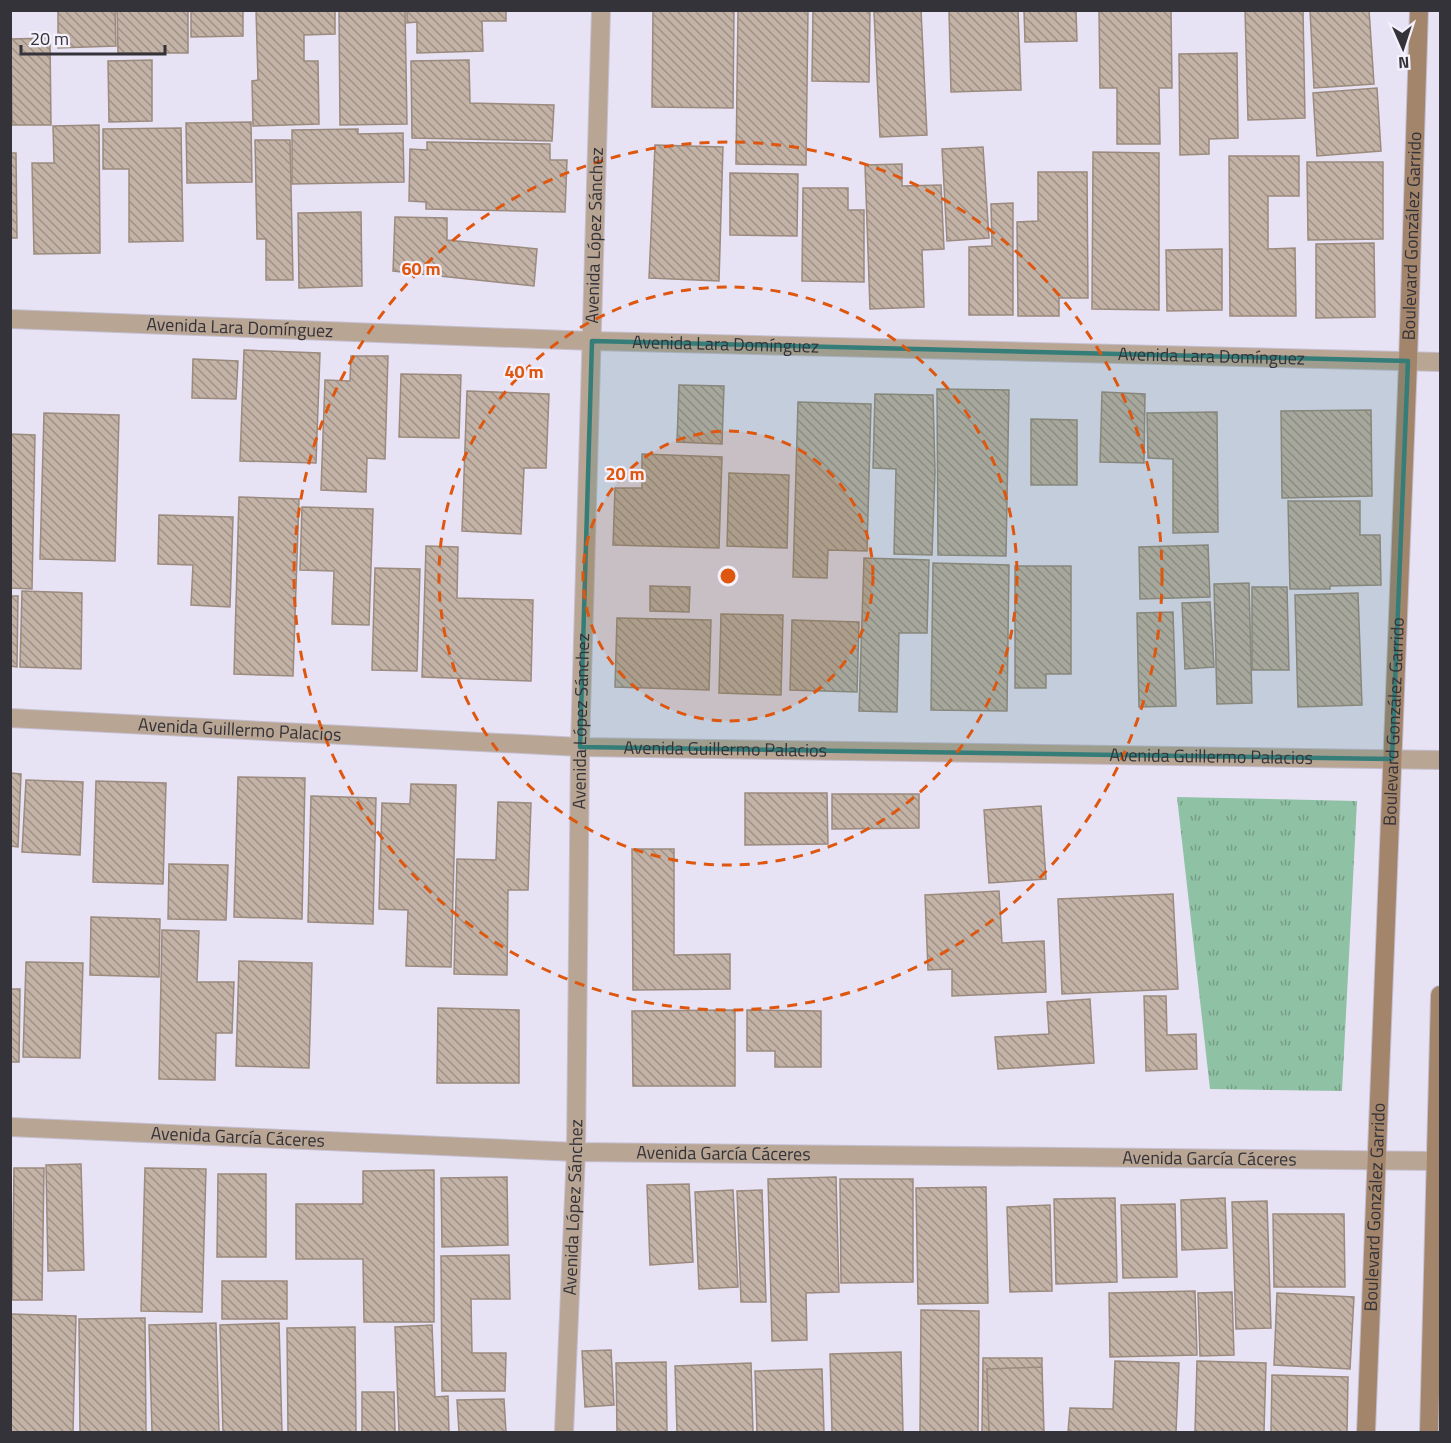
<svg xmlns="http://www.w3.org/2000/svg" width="1451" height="1443" font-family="'Titillium Web',sans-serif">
  <defs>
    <pattern id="grass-tufts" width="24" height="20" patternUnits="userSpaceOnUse" patternTransform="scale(1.5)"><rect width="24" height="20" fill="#8fc1a5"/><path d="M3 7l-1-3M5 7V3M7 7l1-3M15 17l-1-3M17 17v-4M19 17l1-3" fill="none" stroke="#769d87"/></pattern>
    <pattern id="building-back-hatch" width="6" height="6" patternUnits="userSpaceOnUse" patternTransform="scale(1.5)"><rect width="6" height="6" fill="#c3b2a6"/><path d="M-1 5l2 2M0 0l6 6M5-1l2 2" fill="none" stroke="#9f9188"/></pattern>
  </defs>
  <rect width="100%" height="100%" fill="#e8e2f5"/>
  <path fill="url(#grass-tufts)" d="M1177,797L1357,801L1342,1091L1210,1089Z"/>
  <g fill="url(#building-back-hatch)" stroke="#9b8a7e" stroke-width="1.5">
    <path d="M58,10H115L116,46L58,48Z"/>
    <path d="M117,10H188V53H118Z"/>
    <path d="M191,10H243V36L191,37Z"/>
    <path d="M256,10H335V34L304,35V61H318L319,124L253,126L252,81L258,80Z"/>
    <path d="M339,10H405L407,124L340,125Z"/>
    <path d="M407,10H506V21H482L483,51L417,53V22L407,23Z"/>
    <path d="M653,10H734L733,108L652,107Z"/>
    <path d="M738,10H808L806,165L736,164Z"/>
    <path d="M813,10H870L869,82L812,81Z"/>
    <path d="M921,10L927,135L880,137L874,12Z"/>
    <path d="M949,10H1018L1021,90L951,92Z"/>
    <path d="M1024,10H1076L1077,41L1025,42Z"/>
    <path d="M1099,10H1171L1172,88H1159L1160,144H1117V88H1100Z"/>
    <path d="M1245,10H1303L1305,118L1248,120Z"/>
    <path d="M1310,10H1369L1374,84L1314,88Z"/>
    <path d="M50,38L51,125H12L11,39Z"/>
    <path d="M1237,53L1238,138L1209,139V154L1180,155L1179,54Z"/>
    <path d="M152,60V121L109,122L108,61Z"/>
    <path d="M469,60L470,103L554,105L552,141L412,138L411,61Z"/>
    <path d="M1377,88L1381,151L1317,156L1313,93Z"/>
    <path d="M251,122L252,182L187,183L186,123Z"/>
    <path d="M99,125L100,253L34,254L32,163H54L53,126Z"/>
    <path d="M181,128L183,241L129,242V169H103V129Z"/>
    <path d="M358,129V134L403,133L404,182L292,184V130Z"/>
    <path d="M255,140H290L293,280H266V239H257Z"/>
    <path d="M427,142L550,144V160H567L565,212L426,209V202L409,201L410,149L427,150Z"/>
    <path d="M655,145L723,147L719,281L649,278Z"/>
    <path d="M983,147L989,238L947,241L942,149Z"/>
    <path d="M1093,152L1159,153V310L1092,309Z"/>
    <path d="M10,153H16L17,238H10Z"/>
    <path d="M1229,156H1299V196H1268V249L1295,248L1296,316H1230Z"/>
    <path d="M1307,162H1383V239L1308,240Z"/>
    <path d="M902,164V186L941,185L944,249L922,250L924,307L870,309L865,165Z"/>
    <path d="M1038,172H1087L1088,298H1059V316H1018L1017,222L1038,221Z"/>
    <path d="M730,173L798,174L797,236L730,235Z"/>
    <path d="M803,188H848V210H864V282L802,281Z"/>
    <path d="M1013,203V315H969V247L992,246L991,204Z"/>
    <path d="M361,212L362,286L299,288L298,213Z"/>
    <path d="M395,217L447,218V240L537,249L534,286L393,271Z"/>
    <path d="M1374,243L1375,317L1316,318V244Z"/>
    <path d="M1222,249V310L1167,311L1166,250Z"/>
    <path d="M244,350L320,353L316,463L240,461Z"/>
    <path d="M351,356H388L385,459L367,458L366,492L321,490L325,380L350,381Z"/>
    <path d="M193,359L238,361L236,399L192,398Z"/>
    <path d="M401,374L461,375L459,438L399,437Z"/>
    <path d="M679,385L724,386L722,444L677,442Z"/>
    <path d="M937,389L1009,390L1006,556L938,555Z"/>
    <path d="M467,391L549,394L546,468H524L521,534L462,531Z"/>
    <path d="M1102,392L1145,394L1144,463L1100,462Z"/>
    <path d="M875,394L933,395L935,472L932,555L894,554L896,469L873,468Z"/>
    <path d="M798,402L871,404L867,551L828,550L827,578L793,577Z"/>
    <path d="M1371,410L1372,496L1282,498L1281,411Z"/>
    <path d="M1217,412L1218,532L1173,533V459L1148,458L1147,413Z"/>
    <path d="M44,413L119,415L115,561L40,559Z"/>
    <path d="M1031,419L1077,420V485H1031Z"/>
    <path d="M10,434L35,435L32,589L10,588Z"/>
    <path d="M642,454L722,457L719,548L613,545L615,488H642Z"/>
    <path d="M729,473L789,475L787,548L727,546Z"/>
    <path d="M239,497L299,499L293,676L234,674Z"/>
    <path d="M1288,501H1360V535H1380L1381,585L1330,586V589H1290Z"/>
    <path d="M302,507L373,509L369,625L332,624L334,571L300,570Z"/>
    <path d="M159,515L233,517L230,607L191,605L193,565L158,564Z"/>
    <path d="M1208,545L1210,597L1140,599L1139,547Z"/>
    <path d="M426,546L458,547L457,598L533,600L531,681L422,677Z"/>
    <path d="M864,558L929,560L927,633H899L897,712L859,711Z"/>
    <path d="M933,563L1009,565L1007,711L931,710Z"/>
    <path d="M1015,566H1071V674H1046V688H1015Z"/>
    <path d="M375,568L420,569L417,671L372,670Z"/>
    <path d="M1249,583L1252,703L1217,704L1214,584Z"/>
    <path d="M650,586L690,587L689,612L650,611Z"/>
    <path d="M1252,587H1287L1289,670H1252Z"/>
    <path d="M22,591L82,593L81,669L20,667Z"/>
    <path d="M1358,593L1362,705L1298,707L1295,595Z"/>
    <path d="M10,596H18L17,667L10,666Z"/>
    <path d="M1210,602L1214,667L1185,669L1182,603Z"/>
    <path d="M1173,612L1176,706L1139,707L1137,613Z"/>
    <path d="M721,614L783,615L781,695L719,693Z"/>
    <path d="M617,618L711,620L709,690L615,687Z"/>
    <path d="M792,620L859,622L857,692L790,690Z"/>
    <path d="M10,773L21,774L18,847L10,846Z"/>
    <path d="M238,777L305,778L302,919L234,917Z"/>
    <path d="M26,780L83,782L80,855L22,852Z"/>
    <path d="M96,781L166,783L163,884L93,882Z"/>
    <path d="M411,784L456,785L451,967L406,966L408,910L379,909L382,803L410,804Z"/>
    <path d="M745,793H827L828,844L745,845Z"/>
    <path d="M832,794H919V828L832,829Z"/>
    <path d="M311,796L376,798L373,924L308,922Z"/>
    <path d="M498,802L531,803L528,890H508L507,975L454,974L457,859L496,860Z"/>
    <path d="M1041,806L1046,879L989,883L984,810Z"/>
    <path d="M632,849H674V955L730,954V989L633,990Z"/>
    <path d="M169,864L228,865L226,920L168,919Z"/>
    <path d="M999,891L1002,943L1044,941L1046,992L952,996V969L928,970L925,895Z"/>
    <path d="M1173,894L1178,989L1062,994L1058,899Z"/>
    <path d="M91,917L160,919L159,977L90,975Z"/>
    <path d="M162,930L199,931L197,982H234L232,1033H216L215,1080L159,1079Z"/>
    <path d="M239,961L312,963L309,1068L236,1066Z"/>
    <path d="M26,962L83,963L80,1058L23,1057Z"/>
    <path d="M10,989H20L19,1062H10Z"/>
    <path d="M1144,996H1166L1167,1035L1196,1034L1197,1069L1146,1071Z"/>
    <path d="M1090,999L1094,1063L998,1069L995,1037L1049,1034L1047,1002Z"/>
    <path d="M438,1008L519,1010V1083H437Z"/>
    <path d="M735,1010V1086H633L632,1011Z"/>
    <path d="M747,1010L821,1011V1067H775V1051H747Z"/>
    <path d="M81,1164L84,1270L48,1271L46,1165Z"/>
    <path d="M14,1168H44L42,1300H12Z"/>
    <path d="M145,1168L206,1169L202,1312L141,1311Z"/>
    <path d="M434,1170V1322H364L363,1259H296V1204H363V1171Z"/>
    <path d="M218,1174H266V1257H217Z"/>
    <path d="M507,1177L508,1245L442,1247L441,1178Z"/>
    <path d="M836,1177L839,1292L806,1293L807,1340L772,1341L768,1179Z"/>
    <path d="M840,1179H913V1282L841,1283Z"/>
    <path d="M689,1184L693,1262L650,1265L647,1185Z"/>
    <path d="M986,1187L988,1303L918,1304L916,1188Z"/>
    <path d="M733,1190L738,1287L699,1289L695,1192Z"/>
    <path d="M762,1190L766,1302H741L737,1191Z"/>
    <path d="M1115,1198L1117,1282L1056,1284L1054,1199Z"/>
    <path d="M1225,1198L1227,1248L1182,1250L1181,1200Z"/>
    <path d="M1267,1201L1271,1328L1236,1329L1232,1202Z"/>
    <path d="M1175,1204L1177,1277L1123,1278L1121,1205Z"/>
    <path d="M1050,1205L1052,1291L1010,1292L1007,1207Z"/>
    <path d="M1273,1214H1344L1345,1287H1274Z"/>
    <path d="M509,1255L510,1299H471L472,1353H506L505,1391H442L441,1256Z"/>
    <rect x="222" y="1281" width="65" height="38"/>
    <path d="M1195,1291L1197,1355L1110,1357L1109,1293Z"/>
    <path d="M1232,1292L1234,1355L1200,1356L1198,1293Z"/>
    <path d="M1277,1293L1354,1297L1350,1369L1274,1365Z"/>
    <path d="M921,1310L979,1311L978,1432H920Z"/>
    <path d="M10,1314L76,1316L73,1432H10Z"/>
    <path d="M145,1318L146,1432H80L79,1319Z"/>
    <path d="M216,1323L219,1432H152L149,1325Z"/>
    <path d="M279,1323L282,1432H223L220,1325Z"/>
    <path d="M432,1325L435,1397L448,1396L449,1432H399L395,1327Z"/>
    <path d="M355,1327L356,1432H288L287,1328Z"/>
    <path d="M611,1350L614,1405L585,1407L582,1351Z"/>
    <path d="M901,1352L903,1432H832L830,1354Z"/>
    <path d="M983,1358H1042L1041,1432H982Z"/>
    <path d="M1115,1361L1179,1363L1176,1432H1068L1070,1408L1113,1409Z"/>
    <path d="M1197,1361L1266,1363L1264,1432H1195Z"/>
    <path d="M666,1362L667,1432H617L616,1363Z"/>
    <path d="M751,1363L753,1432H677L675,1366Z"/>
    <path d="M1042,1367L1044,1432H989L987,1369Z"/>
    <path d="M822,1369L824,1432H757L755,1371Z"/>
    <path d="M1272,1375L1348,1377L1347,1432H1271Z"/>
    <path d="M362,1392H394L395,1432H362Z"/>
    <path d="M504,1399L506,1432H459L457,1400Z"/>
  </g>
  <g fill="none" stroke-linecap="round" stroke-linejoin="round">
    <g stroke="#c4bfd0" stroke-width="20">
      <g id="street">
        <path id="s1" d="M10,319L592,341L1440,362"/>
        <path id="s2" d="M10,718L580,747L1440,760"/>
        <path id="s3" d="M10,1127L576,1152L1436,1161"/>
        <path id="s4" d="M564,1432L576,1152L580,747L601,10"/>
      </g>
    </g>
    <g stroke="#c4bfd0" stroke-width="20">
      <g id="secondary">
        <path id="s5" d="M1366,1432L1408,361L1419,10"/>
        <path d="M1429,1432L1440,995"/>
      </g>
    </g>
    <use href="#street" stroke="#b9a593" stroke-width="18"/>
    <use href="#secondary" stroke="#a3856b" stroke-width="18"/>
  </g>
  <path fill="#357d79" fill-opacity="0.2" stroke="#357d79" stroke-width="4.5" stroke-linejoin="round" d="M592,341L1408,361L1392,759L580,747Z"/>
  <circle cx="728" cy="576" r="145" fill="#df570e" fill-opacity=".12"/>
  <g fill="none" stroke="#df570e" stroke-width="3" stroke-dasharray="10 8">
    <circle cx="728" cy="576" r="145"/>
    <circle cx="728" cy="576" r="289"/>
    <circle cx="728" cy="576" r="434"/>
  </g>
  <g text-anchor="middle" stroke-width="4.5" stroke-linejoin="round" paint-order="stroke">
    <g font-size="18" fill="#35333a" stroke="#f4f1fc">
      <text dy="6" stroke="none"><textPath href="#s4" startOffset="1197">Avenida López Sánchez</textPath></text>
      <text dy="6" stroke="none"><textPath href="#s5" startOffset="1197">Boulevard González Garrido</textPath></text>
      <text dy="6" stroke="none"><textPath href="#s1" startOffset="230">Avenida Lara Domínguez</textPath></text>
      <text dy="6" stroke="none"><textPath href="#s1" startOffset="716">Avenida Lara Domínguez</textPath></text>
      <text dy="6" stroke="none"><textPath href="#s1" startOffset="1202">Avenida Lara Domínguez</textPath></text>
      <text dy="6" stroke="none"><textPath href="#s4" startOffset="711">Avenida López Sánchez</textPath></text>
      <text dy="6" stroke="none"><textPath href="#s5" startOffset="711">Boulevard González Garrido</textPath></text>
      <text dy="6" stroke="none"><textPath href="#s2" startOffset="230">Avenida Guillermo Palacios</textPath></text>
      <text dy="6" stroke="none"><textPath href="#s2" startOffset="716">Avenida Guillermo Palacios</textPath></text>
      <text dy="6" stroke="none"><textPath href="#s2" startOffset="1202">Avenida Guillermo Palacios</textPath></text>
      <text dy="6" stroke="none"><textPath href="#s3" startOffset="228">Avenida García Cáceres</textPath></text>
      <text dy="6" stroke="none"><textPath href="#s3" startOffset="714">Avenida García Cáceres</textPath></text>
      <text dy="6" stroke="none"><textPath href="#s3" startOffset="1200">Avenida García Cáceres</textPath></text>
      <text dy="6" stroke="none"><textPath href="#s4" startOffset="225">Avenida López Sánchez</textPath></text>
      <text dy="6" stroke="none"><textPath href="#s5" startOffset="225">Boulevard González Garrido</textPath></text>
    </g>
  </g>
  <circle cx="728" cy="576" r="9" fill="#df570e" stroke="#f4f1fc" stroke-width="3"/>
  <g font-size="18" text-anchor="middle" font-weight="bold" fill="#df570e" stroke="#f4f1fc" stroke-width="4.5" stroke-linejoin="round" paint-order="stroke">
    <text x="421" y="275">60 m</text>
    <text x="524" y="378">40 m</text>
    <text x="625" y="480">20 m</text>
  </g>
  <rect width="1451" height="1443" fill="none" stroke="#35333a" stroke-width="24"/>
  <g transform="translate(1403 48) rotate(177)" stroke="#f4f1fc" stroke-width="4.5" paint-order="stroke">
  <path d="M0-4.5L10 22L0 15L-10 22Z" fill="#35333a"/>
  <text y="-9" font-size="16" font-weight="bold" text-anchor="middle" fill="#35333a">N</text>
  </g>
  <path d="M21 45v9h144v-9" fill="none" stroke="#35333a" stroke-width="3"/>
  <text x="30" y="45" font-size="18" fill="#35333a" stroke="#f4f1fc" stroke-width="4.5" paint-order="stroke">20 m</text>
</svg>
